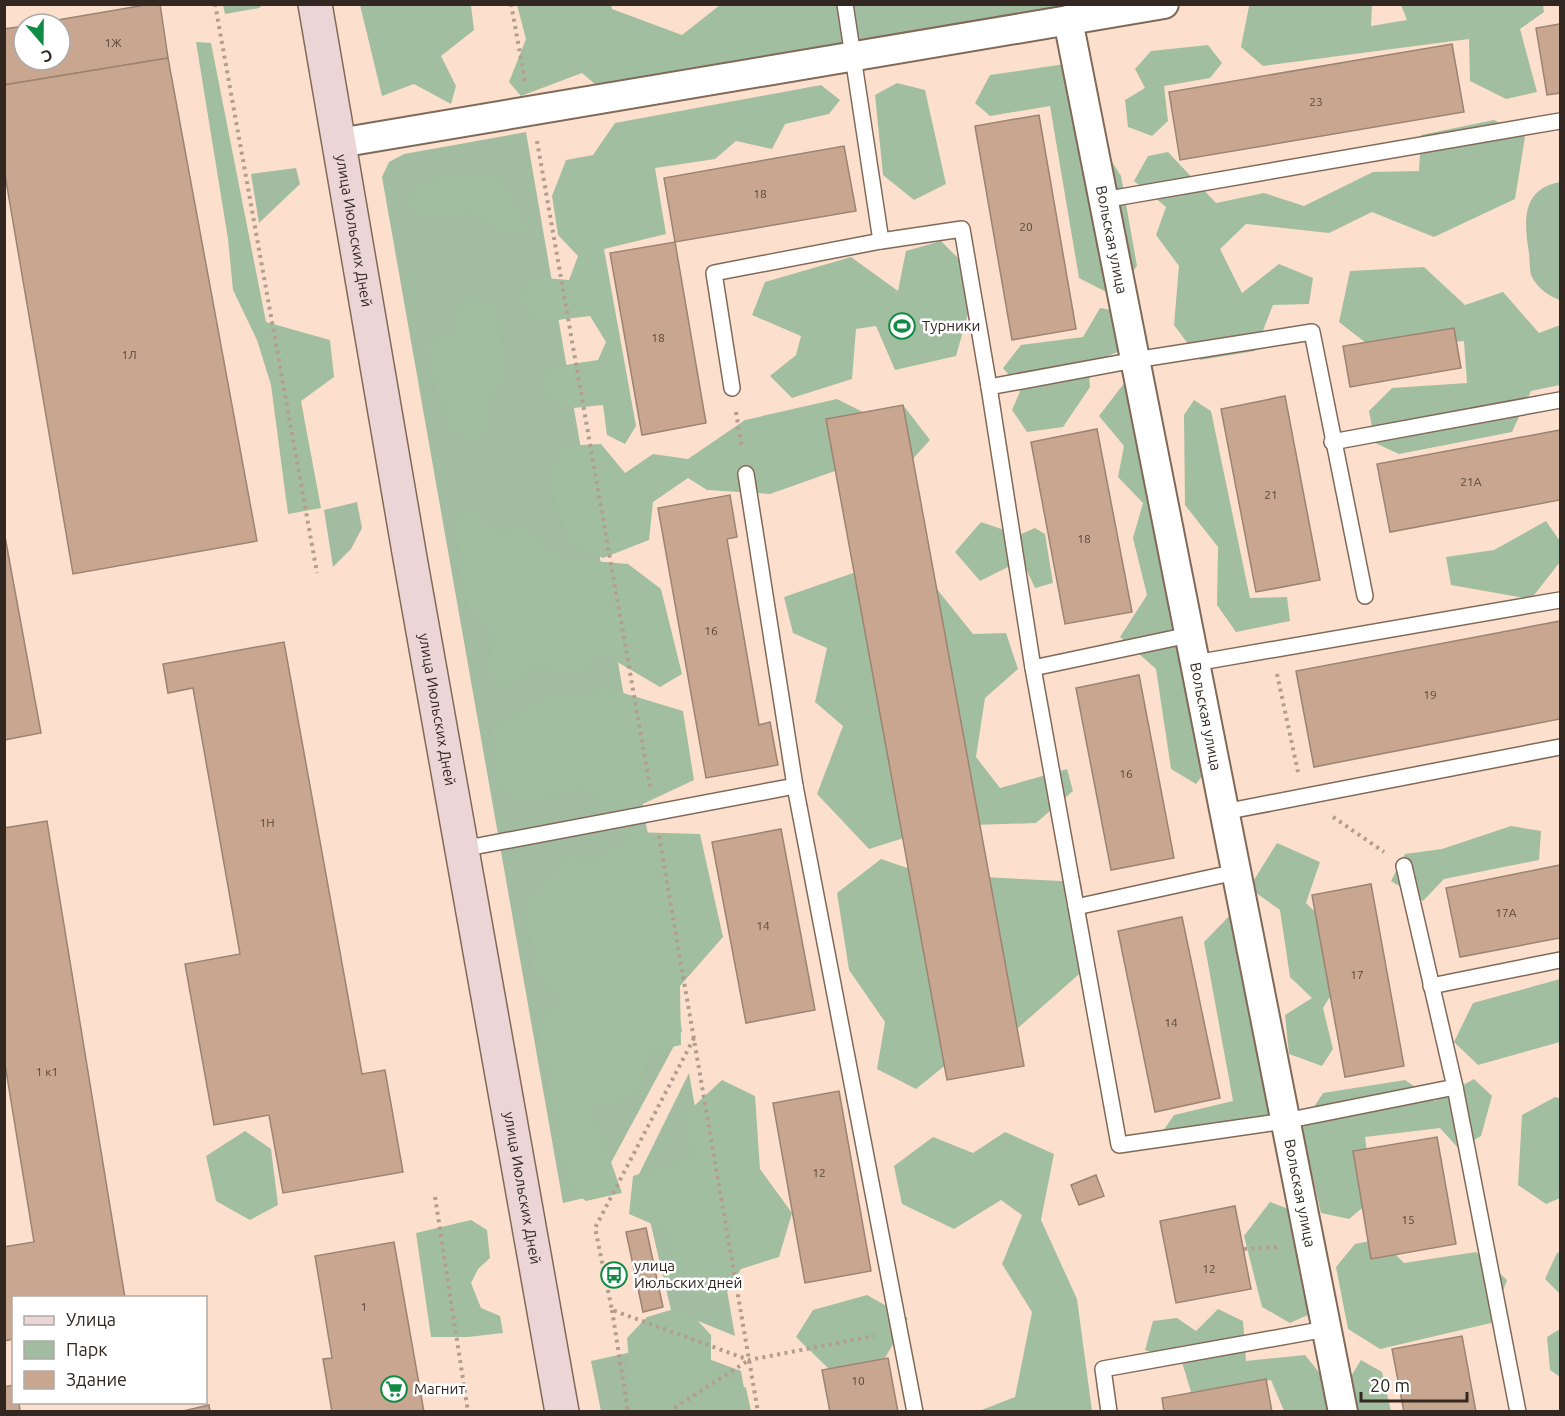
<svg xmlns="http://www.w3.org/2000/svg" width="1565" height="1416" font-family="Ubuntu,sans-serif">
  <rect width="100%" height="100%" fill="#fce0cd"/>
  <g fill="#a1bca0">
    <path d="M223,5V4L263,5L259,8L225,14Z"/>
    <path d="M526,132L682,1031L593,1196L563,1203L382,177L389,162L404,154Z"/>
    <path d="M296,168L300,184L259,223L251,174Z"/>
    <path d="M1560,182V300C1550,297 1537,288 1532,277C1529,271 1530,260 1529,253C1524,222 1521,189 1560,182Z"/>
    <path d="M357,502L362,528L351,549L333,567L324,510Z"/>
    <path d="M689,1073L735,1336L671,1310L639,1174Z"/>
    <path d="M668,1344L741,1371L748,1411H601L591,1361Z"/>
  </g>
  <g fill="#a2bea1">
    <path d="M1258,4L1372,5L1371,26L1407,20L1401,5H1543L1544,12L1520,29L1537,92L1506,99L1470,81L1469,39L1263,66L1241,47L1249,6Z"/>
    <path d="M360,5H471L474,30L441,56L456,86L451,104L414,84L382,96Z"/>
    <path d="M517,5H611L612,9L682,35L720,5H1065L1036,35L617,103L582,73L521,96L509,82L526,39Z"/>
    <path d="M196,42L211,43L266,322L330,340L334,377L301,401L321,508L288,514L271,385L257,340L233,290L228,239Z"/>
    <path d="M1208,45L1222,63L1210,78L1164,86L1168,121L1152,136L1128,127L1125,100L1145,88L1135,69L1151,51Z"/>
    <path d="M1065,64L1093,132L1121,176L1137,266L1114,296L1079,278L1050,106L990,116L975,103L990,75Z"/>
    <path d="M897,83L925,90L946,184L914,200L883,175L875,95Z"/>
    <path d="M821,85L840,100L829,114L785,124L772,149L736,141L715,159L655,168L666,234L604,249L636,426L625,444L607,435L603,405L563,409L541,385L552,367L598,360L606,342L590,316L541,322L519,301L532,277L569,280L578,256L558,235L552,196L566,160L593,155L615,123Z"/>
    <path d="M1494,120L1525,137L1515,199L1434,237L1372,212L1329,233L1246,224L1220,249L1242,293L1279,264L1313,278L1309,304L1273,305L1255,351L1200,360L1174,325L1179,266L1156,235L1166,207L1134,181L1148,156L1168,152L1216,203L1264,193L1304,206L1373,172L1419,171L1421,135Z"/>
    <path d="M494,171L522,210L528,232L498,236L475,213L425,220L407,202L421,180Z"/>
    <path d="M941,241L978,278L956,356L895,370L876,326L856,329L852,379L792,398L770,376L796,355L801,336L752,315L765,282L851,257L898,291L906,251Z"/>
    <path d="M1424,267L1465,305L1503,292L1539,333L1560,325V385L1531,391L1512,432L1399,454L1375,443L1369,411L1392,388L1467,383L1464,341L1375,350L1339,322L1350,271Z"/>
    <path d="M473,297L496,303L508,375L486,402L492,428L474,442L451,434L424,342L455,332L454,310Z"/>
    <path d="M1100,308L1134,314L1125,349L1088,364L1090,387L1063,427L1027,432L1012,410L1021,389L1003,368L1021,345L1083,337Z"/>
    <path d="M1125,382L1158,400L1154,423L1167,442L1219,754L1196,784L1171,769L1156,669L1120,637L1147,595L1133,538L1143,503L1118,477L1124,446L1099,416Z"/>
    <path d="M837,399L871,416L903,405L930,440L910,462L863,446L835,471L770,494L707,490L688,478L653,502L649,540L603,558L569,544L546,477L561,446L601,444L625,473L653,454L688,459L745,420Z"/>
    <path d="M1194,400L1211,411L1250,598L1287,597L1290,621L1236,632L1217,605L1218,547L1185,505L1184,415Z"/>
    <path d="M474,508L500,533L522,525L561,558L628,564L661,589L682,674L660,687L602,653L578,675L533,667L509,687L486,677L493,635L467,612L453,518Z"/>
    <path d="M1546,521L1560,541V562L1531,599L1451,585L1446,557L1494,550Z"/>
    <path d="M981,522L1019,535L1035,528L1045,534L1053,583L1035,588L1022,560L980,581L955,552Z"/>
    <path d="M856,572L932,583L973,634L1006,633L1018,669L985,698L976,757L1000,788L1067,769L1073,791L1036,823L942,826L869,849L817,794L843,726L815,702L827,648L793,633L784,597Z"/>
    <path d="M610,689L683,711L694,780L630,810L582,789L525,803L497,788L493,729L543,697Z"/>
    <path d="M1511,826L1541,831L1539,860L1444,879L1423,901L1391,881L1405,854L1442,849Z"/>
    <path d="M631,832L700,834L723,937L680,986L681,1045L650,1052L640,1092L593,1111L622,1193L586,1201L567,1187L539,1023L563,1002L535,977L525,899L569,855L595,862Z"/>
    <path d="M1277,843L1320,862L1306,903L1338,934L1343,976L1323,1008L1333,1049L1322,1066L1289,1054L1285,1015L1312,998L1290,977L1280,910L1249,888Z"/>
    <path d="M881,859L925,874L1081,882L1094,961L993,1050L963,1051L916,1089L877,1069L885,1022L849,970L837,893Z"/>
    <path d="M1235,910L1287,1102L1260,1130L1182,1145L1163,1131L1174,1115L1233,1101L1204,942Z"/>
    <path d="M1560,979V1042L1478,1065L1454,1042L1473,1003Z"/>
    <path d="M1474,1079L1492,1096L1481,1136L1459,1149L1440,1128L1365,1137L1373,1199L1349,1219L1321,1213L1301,1127L1323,1093L1405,1080L1435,1101Z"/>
    <path d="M722,1080L755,1096L760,1169L792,1213L779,1257L741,1269L721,1301L669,1286L668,1231L629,1214L633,1176L693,1156L682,1117Z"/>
    <path d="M1555,1097L1560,1098V1198L1546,1204L1518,1185L1522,1115Z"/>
    <path d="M245,1131L271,1149L278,1205L250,1220L216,1201L206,1156Z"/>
    <path d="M1005,1132L1054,1154L1041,1220L1077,1299L1092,1411H979L1015,1397L1032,1312L1002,1264L1022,1215L1001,1200L954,1229L902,1204L894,1166L933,1137L973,1153Z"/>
    <path d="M1270,1202L1310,1217L1328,1306L1290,1323L1262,1307L1244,1236Z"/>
    <path d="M471,1220L487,1230L490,1258L478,1269L471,1283L481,1308L500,1316L503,1333L468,1337H431L416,1233Z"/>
    <path d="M1380,1239L1404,1263L1476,1252L1507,1280L1491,1323L1380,1349L1348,1329L1336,1267L1355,1244Z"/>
    <path d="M1560,1252V1294L1545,1279L1557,1253Z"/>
    <path d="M867,1295L908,1318L885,1358L830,1370L796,1337L813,1310Z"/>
    <path d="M684,1306L711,1335V1367L746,1388L751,1411H633L627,1338L647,1317Z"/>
    <path d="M1218,1309L1243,1321L1246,1361L1305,1355L1331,1387L1338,1411H1284L1271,1380L1191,1392L1182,1362L1145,1350L1153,1321L1177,1318L1196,1331Z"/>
    <path d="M1560,1329V1377L1550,1370L1547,1337Z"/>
    <path d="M1361,1360L1382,1372L1391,1411H1355L1348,1381Z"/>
  </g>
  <g fill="#c9a68f" stroke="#9c8372" stroke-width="1.5">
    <path d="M151,4H160L168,58L4,85V29L24,26V60H60V24H34Z"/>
    <path d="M1560,24V93L1547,95L1536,28Z"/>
    <path d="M1452,44L1464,112L1180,160L1169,92Z"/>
    <path d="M168,58L257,541L73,574L4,169V85Z"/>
    <path d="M1039,115L1076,329L1012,340L975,126Z"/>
    <path d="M844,146L856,211L675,242L664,178Z"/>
    <path d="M675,242L706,423L642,435L610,253Z"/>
    <path d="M1454,328L1461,368L1350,387L1343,346Z"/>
    <path d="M1285,396L1320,580L1256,592L1221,409Z"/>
    <path d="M903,405L1024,1066L947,1080L826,419Z"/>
    <path d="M1097,429L1132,612L1065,624L1031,442Z"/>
    <path d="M1560,430V500L1390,532L1377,464Z"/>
    <path d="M730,495L737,537L727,539L759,725L770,722L778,765L706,778L658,508Z"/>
    <path d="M4,531L41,733L4,740Z"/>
    <path d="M1560,621V719L1314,767L1296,671Z"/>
    <path d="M284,642L362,1074L385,1070L403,1172L283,1193L269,1115L214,1125L185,964L240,954L193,688L168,693L163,664Z"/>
    <path d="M1139,675L1174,858L1111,870L1076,688Z"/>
    <path d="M47,821L125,1298H14V1339L4,1341V1247L34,1242L4,1058V828Z"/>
    <path d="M781,829L815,1010L746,1023L712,842Z"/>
    <path d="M1560,865V938L1460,957L1446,888Z"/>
    <path d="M1371,884L1404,1066L1345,1077L1312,895Z"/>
    <path d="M1182,917L1220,1098L1155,1112L1118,931Z"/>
    <path d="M839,1091L871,1271L805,1283L773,1103Z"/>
    <path d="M1437,1137L1456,1244L1371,1259L1353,1151Z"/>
    <path d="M1096,1175L1104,1196L1079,1205L1071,1185Z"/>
    <path d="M1235,1206L1251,1289L1176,1303L1160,1221Z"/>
    <path d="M646,1228L663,1307L643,1312L626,1232Z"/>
    <path d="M394,1242L424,1412H332L323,1359L332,1358L315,1256Z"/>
    <path d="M1462,1336L1476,1412H1404L1392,1349Z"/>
    <path d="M888,1358L898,1412H830L822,1370Z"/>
    <path d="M1266,1379L1272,1412H1164L1162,1398Z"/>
    <path d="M14,1385V1402H19L20,1412H4V1387Z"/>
    <path d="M209,1405L210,1412H179Z"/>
  </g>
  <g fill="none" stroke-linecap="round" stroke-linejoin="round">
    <g stroke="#816958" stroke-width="18">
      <g id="lane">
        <path d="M1103,200L1560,121"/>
        <path d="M881,241L962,229L989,387L1135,360L1312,332L1365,596"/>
        <path d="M989,387L1033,668L1189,635"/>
        <path d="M732,388L714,273L881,241L845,4"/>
        <path d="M1332,442L1560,400"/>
        <path d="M1195,663L1560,600"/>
        <path d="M1033,668L1119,1145L1285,1121L1455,1087L1404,866"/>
        <path d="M795,786L915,1412"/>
        <path d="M1224,812L1560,747"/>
        <path d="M462,849L795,786L746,474"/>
        <path d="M1076,907L1236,872"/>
        <path d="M1431,986L1560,960"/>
        <path d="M1455,1087L1518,1412"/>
        <path d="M1109,1412L1103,1369L1326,1329"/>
      </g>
    </g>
    <g stroke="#816958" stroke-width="32">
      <g id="street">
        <path id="s1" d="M1068,20L1343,1412"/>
        <path d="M339,143L1164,4"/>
      </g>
    </g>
    <g stroke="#816958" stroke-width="36">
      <g id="secondary">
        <path id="s2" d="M315,4L410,558L562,1412"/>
      </g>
    </g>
    <g stroke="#b29d8e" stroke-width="4" stroke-dasharray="3 4.5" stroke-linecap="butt">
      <path d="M215,4L317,573"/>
      <path d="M511,4L525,81"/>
      <path d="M537,141L650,787"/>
      <path d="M736,412L742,449"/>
      <path d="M1277,674L1298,772"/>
      <path d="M1333,817L1384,852"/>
      <path d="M659,836L758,1412"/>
      <path d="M694,1038L595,1228L612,1310L749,1360L874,1336"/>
      <path d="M435,1197L468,1412"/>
      <path d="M1244,1249L1279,1247"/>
      <path d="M612,1310L628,1412"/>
      <path d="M668,1412L749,1360"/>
    </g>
    <use href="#lane" stroke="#fff" stroke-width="15"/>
    <use href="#street" stroke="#fff" stroke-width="28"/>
    <use href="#secondary" stroke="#ebd5d6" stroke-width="33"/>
  </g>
  <defs>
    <g id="stadium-ring" transform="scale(1.35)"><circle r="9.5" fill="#fff" stroke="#118a45" stroke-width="1.5"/><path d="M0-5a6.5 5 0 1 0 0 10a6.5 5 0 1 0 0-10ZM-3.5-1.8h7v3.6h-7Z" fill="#118a45"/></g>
    <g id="bus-ring" transform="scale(1.35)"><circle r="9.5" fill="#fff" stroke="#118a45" stroke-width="1.5"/><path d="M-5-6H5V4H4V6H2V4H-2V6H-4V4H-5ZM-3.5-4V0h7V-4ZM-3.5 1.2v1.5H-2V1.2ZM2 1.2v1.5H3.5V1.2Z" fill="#118a45"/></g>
    <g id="supermarket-ring" transform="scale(1.35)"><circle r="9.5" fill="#fff" stroke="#118a45" stroke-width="1.5"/><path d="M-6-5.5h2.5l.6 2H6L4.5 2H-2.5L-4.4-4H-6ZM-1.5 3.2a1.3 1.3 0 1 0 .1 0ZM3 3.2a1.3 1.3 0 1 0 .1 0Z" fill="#118a45"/></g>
  </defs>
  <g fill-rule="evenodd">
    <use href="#stadium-ring" x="902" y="326"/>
    <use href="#bus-ring" x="614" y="1275"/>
    <use href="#supermarket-ring" x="394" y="1389"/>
  </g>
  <g text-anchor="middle" stroke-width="5" stroke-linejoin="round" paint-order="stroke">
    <g font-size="12" fill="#58483c">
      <text x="113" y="47">1Ж</text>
      <text x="1316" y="106">23</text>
      <text x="760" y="198">18</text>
      <text x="1026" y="231">20</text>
      <text x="658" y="342">18</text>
      <text x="129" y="359">1Л</text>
      <text x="1471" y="486">21А</text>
      <text x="1271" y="499">21</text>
      <text x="1084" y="543">18</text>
      <text x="711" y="635">16</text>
      <text x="1430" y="699">19</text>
      <text x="1126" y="778">16</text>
      <text x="267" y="827">1Н</text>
      <text x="1506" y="917">17А</text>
      <text x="763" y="930">14</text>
      <text x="1357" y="979">17</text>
      <text x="1171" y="1027">14</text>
      <text x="47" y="1076">1 к1</text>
      <text x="819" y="1177">12</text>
      <text x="1408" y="1224">15</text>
      <text x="1209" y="1273">12</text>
      <text x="364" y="1311">1</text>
      <text x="858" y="1385">10</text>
    </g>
    <g font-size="15" fill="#322821" stroke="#fff">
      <text dy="5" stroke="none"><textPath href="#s2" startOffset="230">улица Июльских Дней</textPath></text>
      <text dy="5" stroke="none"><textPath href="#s1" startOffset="224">Вольская улица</textPath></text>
      <text dy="5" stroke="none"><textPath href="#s2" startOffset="716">улица Июльских Дней</textPath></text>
      <text dy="5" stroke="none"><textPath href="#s1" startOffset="710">Вольская улица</textPath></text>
      <text dy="5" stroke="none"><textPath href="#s2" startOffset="1202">улица Июльских Дней</textPath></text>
      <text dy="5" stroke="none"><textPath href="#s1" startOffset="1196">Вольская улица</textPath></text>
    </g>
    <g font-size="15" fill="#322821" stroke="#fff" text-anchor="start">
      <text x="922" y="331">Турники</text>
      <text x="634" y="1271">улица<tspan x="634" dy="17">Июльских дней</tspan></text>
      <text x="414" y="1394">Магнит</text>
    </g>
  </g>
  <rect width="1565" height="1416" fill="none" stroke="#322821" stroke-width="12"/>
  <rect x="12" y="1296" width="195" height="108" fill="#ffffff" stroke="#ada9a6" stroke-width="1.5"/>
  <rect x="24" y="1316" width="30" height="9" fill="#ebd5d6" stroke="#ada9a6" stroke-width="1.5"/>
  <text x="66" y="1326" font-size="18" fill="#322821">Улица</text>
  <rect x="24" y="1341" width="30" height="18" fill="#a1bca0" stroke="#ada9a6" stroke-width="1.5"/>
  <text x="66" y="1356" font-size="18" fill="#322821">Парк</text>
  <rect x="24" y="1371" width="30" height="18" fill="#c9a68f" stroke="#ada9a6" stroke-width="1.5"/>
  <text x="66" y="1386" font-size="18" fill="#322821">Здание</text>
  <g transform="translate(42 42) rotate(160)"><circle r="28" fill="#ffffff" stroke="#ada9a6" stroke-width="1.5"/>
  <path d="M0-4.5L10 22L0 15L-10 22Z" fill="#118a45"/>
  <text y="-9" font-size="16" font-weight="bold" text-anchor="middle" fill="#322821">С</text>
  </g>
  <path d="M1361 1392v9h106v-9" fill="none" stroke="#322821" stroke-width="3"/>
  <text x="1370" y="1392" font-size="18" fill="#322821" stroke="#ffffff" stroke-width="4.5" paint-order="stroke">20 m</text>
</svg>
